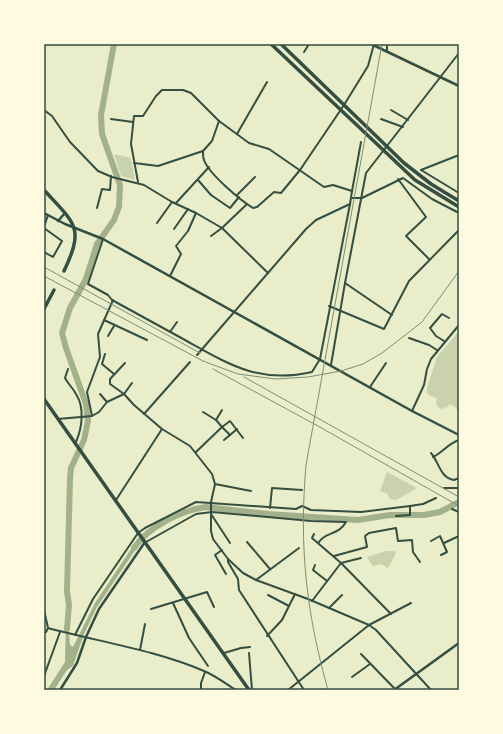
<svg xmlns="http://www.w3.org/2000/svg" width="503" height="734" font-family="'Open Sans',sans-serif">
  <rect width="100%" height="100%" fill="#e9edc9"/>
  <g fill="#cad2ad">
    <path d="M114,154L131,158L135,180L121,176Z"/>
    <path d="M459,331V410L450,404L448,407L440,409L436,404L437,398L430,396L427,393V388L437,357Z"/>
    <path d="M387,472L417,488L396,500L390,499L387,493L380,491Z"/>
    <path d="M386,551H394L396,553L388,568L381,564L373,566L367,557Z"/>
  </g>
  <path fill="#a3b18a" d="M137,540L140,543L97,607L84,634L73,666L67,670L54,690H47L65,662L66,622H68L70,645L73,647L95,603Z"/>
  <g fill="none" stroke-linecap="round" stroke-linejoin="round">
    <g stroke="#a3b18a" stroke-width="6">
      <path d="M134,548C148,527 181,510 206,507L268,514L358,520L390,515H424L440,512L459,502"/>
      <path d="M67,629L69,605L67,591L70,479L71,468L84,440L88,421L86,404L66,348L62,333L70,308L86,279L97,244L114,220L119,207L120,185L102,134L101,115L114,44"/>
    </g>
    <g stroke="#344e41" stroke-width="2">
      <path d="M387,51V44"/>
      <path d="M304,52L309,44"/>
      <path d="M44,110L52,116L70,142L98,171L112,177L144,185L172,202L196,213L222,228L268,273"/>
      <path d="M391,110L408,120"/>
      <path d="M111,119L133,122"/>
      <path d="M381,119L403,127"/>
      <path d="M237,134L267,82"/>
      <path d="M203,151C203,154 203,158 204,160C209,174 240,200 253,208L257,207L274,192L281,193L300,170L344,105L368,66L374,44"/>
      <path d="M134,163L158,166L203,151L212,141L219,121"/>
      <path d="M421,170L459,193"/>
      <path d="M421,170L459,155"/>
      <path d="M398,179L426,217L406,236L429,259"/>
      <path d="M198,180L211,195L230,208L239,197"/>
      <path d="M138,182L131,144L134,116H143L156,96L162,90H183L191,93L219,121L249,143L269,149L324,187L333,185L352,191L350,204L316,220L306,229L197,355"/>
      <path d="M352,191L361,142"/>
      <path d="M237,195L255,177"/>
      <path d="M352,198H362L403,178L432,199L459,213"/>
      <path d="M176,203L209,167"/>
      <path d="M97,208L102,189L110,190L111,176"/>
      <path d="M157,223L172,202"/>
      <path d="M44,227L48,215"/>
      <path d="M44,228L62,241L53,257L44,252"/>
      <path d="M174,229L188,209"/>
      <path d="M211,236L222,228L247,204"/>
      <path d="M103,239L88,284L108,295L112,300C136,313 161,327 185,340C230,365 259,384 312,372L320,359L350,204"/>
      <path d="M170,276L181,254L176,246L188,231L196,213"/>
      <path d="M345,283L392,315"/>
      <path d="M329,306L384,329L409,281L459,230"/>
      <path d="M104,320L147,340"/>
      <path d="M170,332L177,322"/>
      <path d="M108,336L114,326"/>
      <path d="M409,338L429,345L437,350"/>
      <path d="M444,341L436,336L430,328L442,314L449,318"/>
      <path d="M105,354L102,364L114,374"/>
      <path d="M125,363L110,379V384L124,394L132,383"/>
      <path d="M331,365L345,283L366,173L459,53"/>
      <path d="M68,369L65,378C68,384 73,388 76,394C85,408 82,428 76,442"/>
      <path d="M370,387L386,363"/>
      <path d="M100,394L107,402"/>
      <path d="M458,408L459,409"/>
      <path d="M412,411L424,385L427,369L431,359L459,325"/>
      <path d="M144,414L190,362"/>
      <path d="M92,416L87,392L100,357L98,334L113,300"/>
      <path d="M58,419L92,416L99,412L107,402L124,394L134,405L162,429L190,446L212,474L215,484L211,502V531L213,539L228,559L243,573L256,580L308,599L369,625L376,630L431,690"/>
      <path d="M216,420L222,410"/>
      <path d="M230,435L237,429"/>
      <path d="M224,440L230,435L222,427L230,421L243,438"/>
      <path d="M196,452L222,427L216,420L203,412"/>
      <path d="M431,453C439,462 440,478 454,480L459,478"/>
      <path d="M433,457C443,452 449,443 459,440"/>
      <path d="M215,484L251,491"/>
      <path d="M444,488H459"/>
      <path d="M116,500L162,429"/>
      <path d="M270,508L272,488L302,490"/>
      <path d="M452,509L459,512"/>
      <path d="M211,514L230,543"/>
      <path d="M396,516L410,515V506L423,504L436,498"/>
      <path d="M314,534L312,538L341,563L391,614"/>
      <path d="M431,541L440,536L447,552L441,555"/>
      <path d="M146,542L196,514L212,512L311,521L346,522C339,535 325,532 319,542"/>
      <path d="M247,542L270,569"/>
      <path d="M444,543L459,536"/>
      <path d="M222,550L215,555L226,574"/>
      <path d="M334,556L367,547L365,536L369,533L396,528L398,541L412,540L413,552L420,562"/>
      <path d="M228,559V562L238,579L239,590L304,690"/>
      <path d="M315,565L313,570L327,581"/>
      <path d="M256,580L299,548"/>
      <path d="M268,595L289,606"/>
      <path d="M312,601L341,563L361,558"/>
      <path d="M173,603L189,638L208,666"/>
      <path d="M329,608L342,595"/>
      <path d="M151,609L207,592L214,607"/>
      <path d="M44,610L48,628"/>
      <path d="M48,628C100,642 155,650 204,671C216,676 226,684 236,690"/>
      <path d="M44,632H46L48,628"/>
      <path d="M75,635L93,599L138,533L145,528L196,502L296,509L302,506L311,510L361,512L410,506"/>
      <path d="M267,636L282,620L295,594"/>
      <path d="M140,650L145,624"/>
      <path d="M224,653L241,648L250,647"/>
      <path d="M249,653L252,690"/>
      <path d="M361,654L395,689"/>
      <path d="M44,676L60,632"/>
      <path d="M352,677L370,664"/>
      <path d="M201,690V683L205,672"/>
      <path d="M288,690L369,625L411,603"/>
    </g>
    <g stroke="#344e41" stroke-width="2.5">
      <path d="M371,44L459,86"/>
      <path d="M44,213L65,224L103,239L412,411L459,435"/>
      <path d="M58,221L65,213"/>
      <path d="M60,690L77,663L86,637L99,609L145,542"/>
      <path d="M394,690L459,643"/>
    </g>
    <g stroke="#344e41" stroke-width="3.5">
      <path d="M44,190C75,224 85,227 64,271"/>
      <path d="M44,309L54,290"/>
      <path d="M44,399L249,690"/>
    </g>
    <g stroke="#344e41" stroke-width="3.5">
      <path d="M271,44L415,180L459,207"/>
      <path d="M281,44L404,163L431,184L459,201"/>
    </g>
    <g stroke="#7c8e77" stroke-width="1">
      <path d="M44,267L200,353"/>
      <path d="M44,276L203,361L238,374L275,379L308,377L341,371L363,364L382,353L422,322L459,271"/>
      <path d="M213,369L318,426L459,506"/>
      <path d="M244,377L459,497"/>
      <path d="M328,690C306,612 299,546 306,465L382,44"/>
    </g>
  </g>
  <rect width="503" height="734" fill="none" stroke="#fefae0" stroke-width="90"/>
  <rect x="45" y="45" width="413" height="644" fill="none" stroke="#344e41" stroke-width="1.5"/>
</svg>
